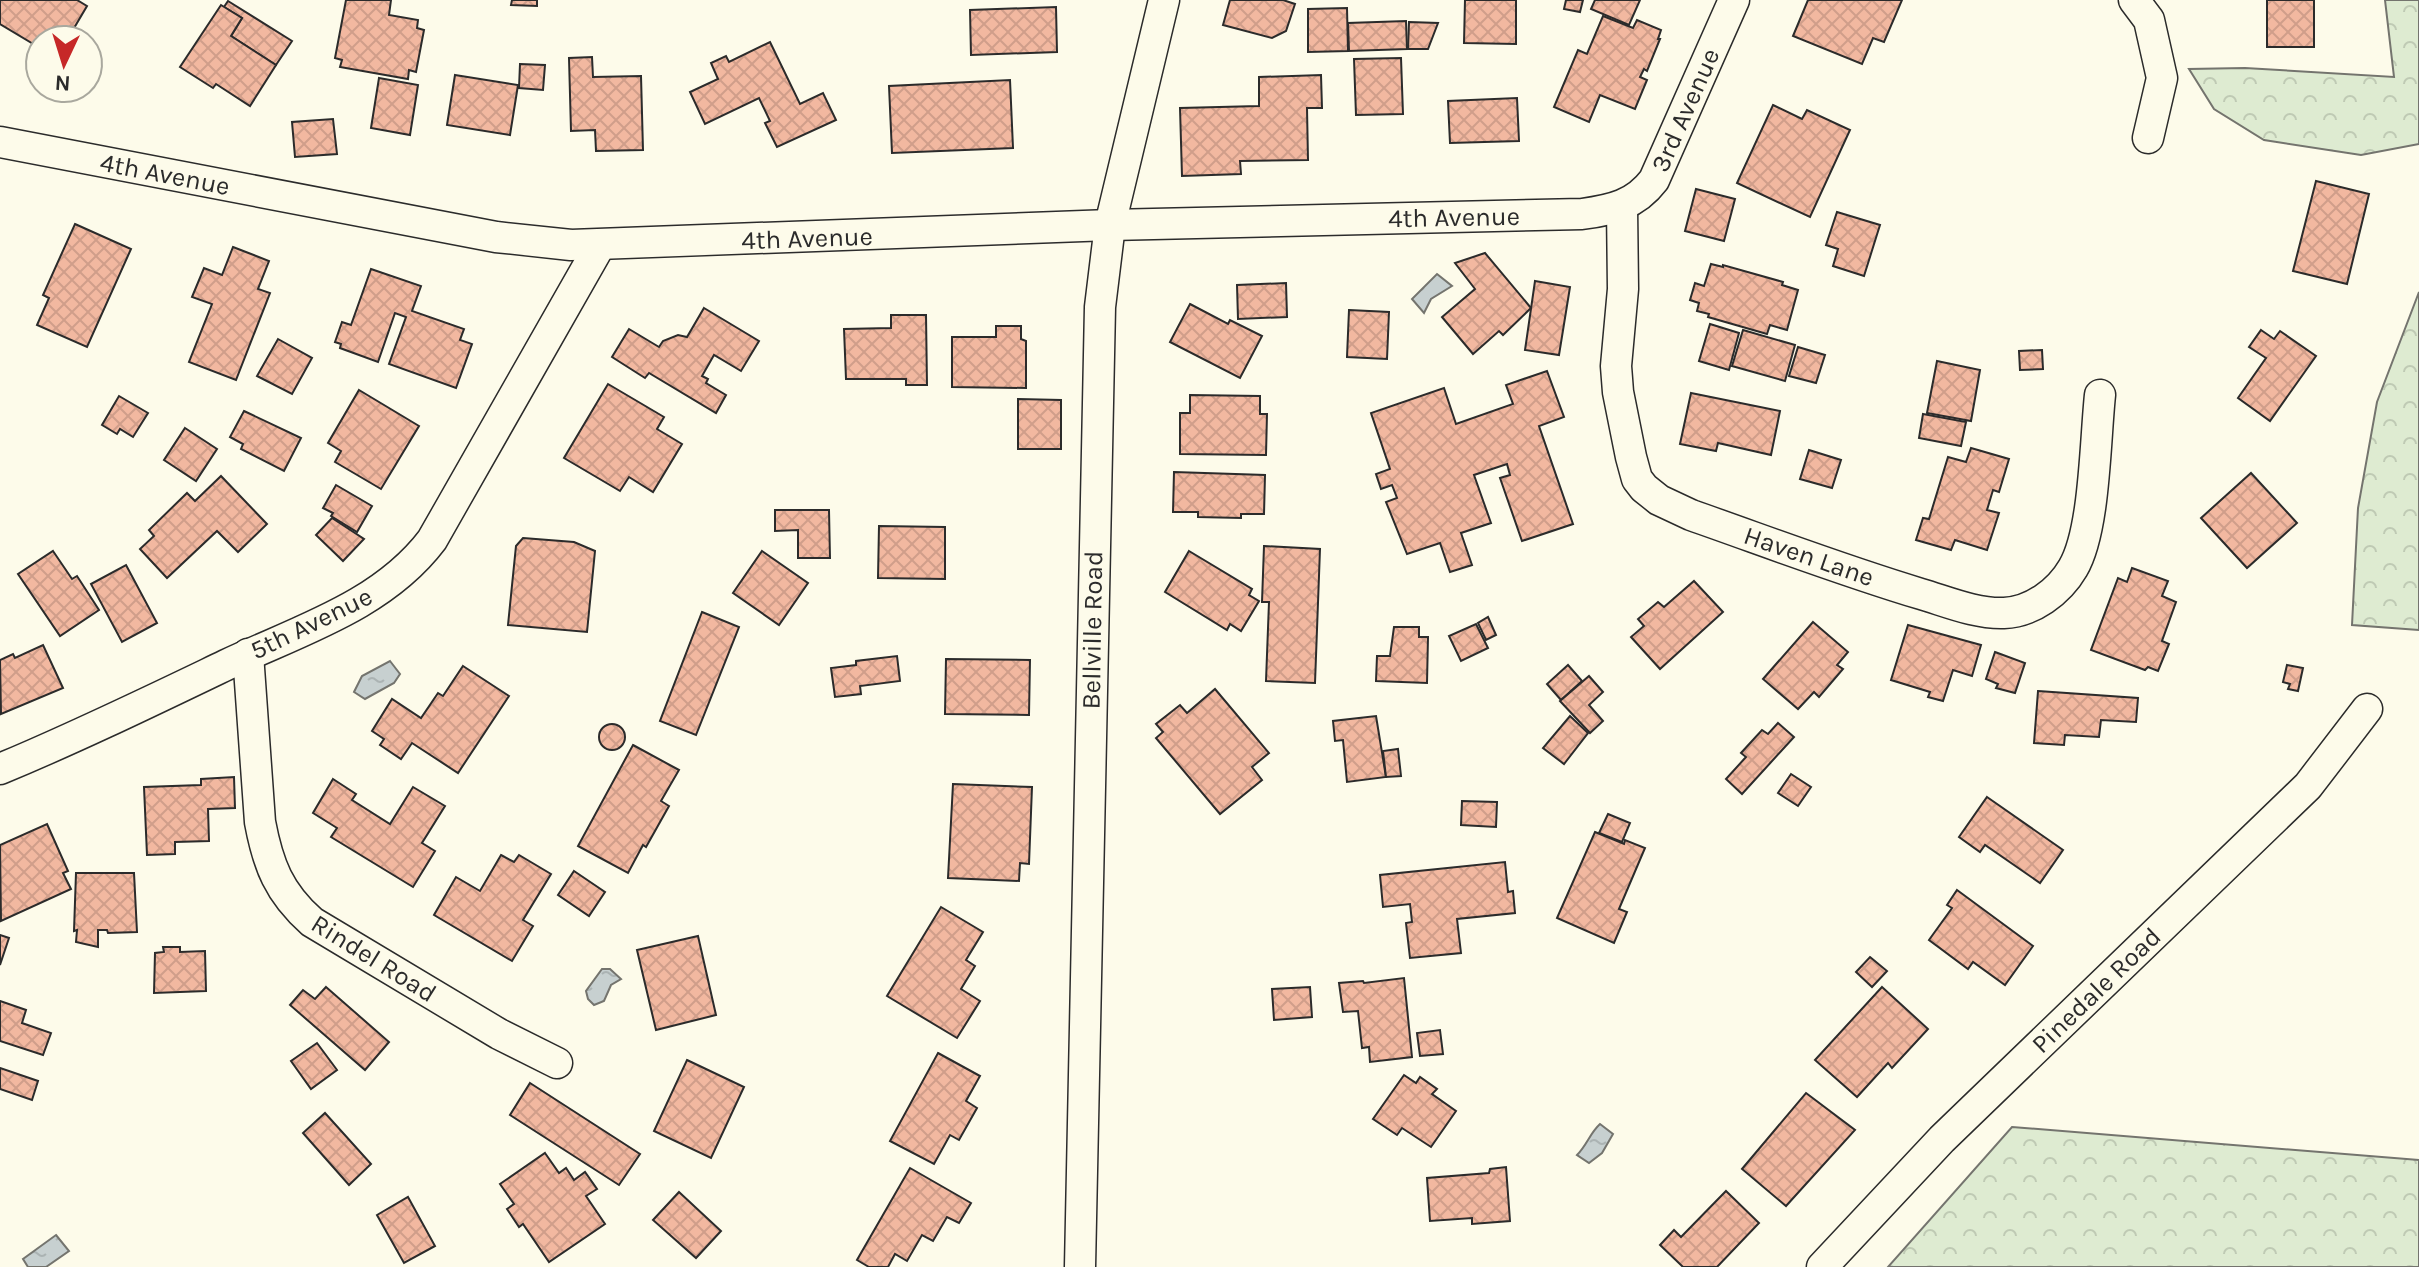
<svg xmlns="http://www.w3.org/2000/svg" width="2419" height="1267" font-family="Karla,sans-serif">
  <defs>
    <pattern id="forest-crowns" width="20" height="18" patternUnits="userSpaceOnUse" patternTransform="scale(2)"><rect width="20" height="18" fill="#deebd1"/><path d="M2 6a3 3 0 1 1 6 0M12 15a3 3 0 1 1 6 0" fill="none" stroke="#bfcab4"/></pattern>
    <pattern id="water-ripples" width="26" height="14" patternUnits="userSpaceOnUse" patternTransform="scale(2)"><rect width="26" height="14" fill="#c7d0d0"/><path d="M2 4q2-2 4 0t4 0M15 11q2-2 4 0t4 0" fill="none" stroke="#abb3b3"/></pattern>
    <pattern id="building-cross-hatch" width="8" height="8" patternUnits="userSpaceOnUse" patternTransform="scale(2)"><rect width="8" height="8" fill="#f2b8a0"/><path d="M0 0l8 8M0 8l8-8" fill="none" stroke="#d09e8a"/></pattern>
  </defs>
  <rect width="100%" height="100%" fill="#fdfbea"/>
  <g fill="url(#forest-crowns)" stroke="#74746e" stroke-width="2">
    <path d="M2385,0H2419V144L2361,155L2264,140L2214,109L2189,69L2245,68L2394,77Z"/>
    <path d="M2419,292V630L2352,625L2358,508L2377,402Z"/>
    <path d="M2012,1127L2419,1160V1267H1888Z"/>
  </g>
  <g fill="url(#water-ripples)" stroke="#74746e" stroke-width="2">
    <path d="M1437,274L1452,286L1431,299L1424,313L1412,299Z"/>
    <path d="M390,661L400,674L394,683L365,699L354,692L362,676Z"/>
    <path d="M602,969H610L621,979L611,985L604,1001L594,1005L588,999L586,991Z"/>
    <path d="M1600,1124L1613,1134L1602,1153L1589,1163L1577,1155C1587,1145 1590,1133 1600,1124Z"/>
    <path d="M56,1235L69,1251L46,1267H28L23,1259Z"/>
  </g>
  <g fill="url(#building-cross-hatch)" stroke="#2b2b2b" stroke-width="2">
    <path d="M0,0H77L87,6L67,40H40V48L0,24Z"/>
    <path d="M346,0H391L389,15L418,20L417,28L424,30L416,72L409,70L408,79L340,67L342,60L335,58Z"/>
    <path d="M512,0H537V6L511,5Z"/>
    <path d="M1230,0H1283L1295,4L1286,31L1272,38L1223,25Z"/>
    <path d="M1465,0H1516V44L1464,43Z"/>
    <path d="M1566,0H1583L1580,12L1564,9Z"/>
    <path d="M1595,0H1640L1629,25L1591,9Z"/>
    <path d="M1808,0H1902L1884,42L1873,38L1862,64L1793,36Z"/>
    <rect x="2267" y="0" width="47" height="47"/>
    <path d="M228,1L292,41L276,65L231,36L242,18L224,7Z"/>
    <path d="M221,5L242,18L231,36L276,65L250,106L216,84L213,88L180,67Z"/>
    <path d="M1056,7L1057,52L971,55L970,10Z"/>
    <path d="M1347,8L1348,51L1308,52V9Z"/>
    <path d="M1603,16L1633,28L1637,20L1661,30L1658,39H1660L1647,71L1644,69L1640,77L1647,80L1635,109L1600,95L1589,122L1554,107L1578,50L1587,54Z"/>
    <path d="M1406,21L1407,49L1349,51L1348,23Z"/>
    <path d="M1409,22L1438,23L1428,49H1408Z"/>
    <path d="M770,42L800,104L823,93L836,120L777,147L765,123L770,121L759,98L705,124L690,92L718,79L711,63L726,56L729,62Z"/>
    <path d="M592,57L593,77L641,76L643,150L596,151L595,130L571,131L569,58Z"/>
    <path d="M1401,58L1403,114L1356,115L1354,59Z"/>
    <path d="M520,64L545,65L543,90L519,88Z"/>
    <path d="M455,75L518,85L510,135L447,125Z"/>
    <path d="M1321,75L1322,108H1307L1308,160L1240,161L1241,174L1182,176L1180,108L1259,106V77Z"/>
    <path d="M379,78L418,85L410,135L371,128Z"/>
    <path d="M1010,80L1013,148L892,153L889,86Z"/>
    <path d="M1517,98L1519,141L1450,143L1448,101Z"/>
    <path d="M1773,105L1802,119L1807,110L1850,130L1810,217L1737,183Z"/>
    <path d="M333,119L337,154L295,157L292,122Z"/>
    <path d="M2316,181L2369,194L2347,284L2293,271Z"/>
    <path d="M1696,189L1735,199L1724,241L1685,231Z"/>
    <path d="M1837,212L1880,225L1864,276L1833,266L1838,249L1826,245Z"/>
    <path d="M75,224L131,249L87,347L37,325L49,298L43,295Z"/>
    <path d="M233,247L269,261L258,289L270,293L236,380L189,362L212,304L192,297L204,268L222,275Z"/>
    <path d="M1485,253L1531,308L1503,335L1499,331L1473,354L1442,317L1475,289L1455,263Z"/>
    <path d="M1711,264L1723,267V265L1783,282L1782,285L1798,290L1787,330L1770,325L1767,334L1708,317L1709,314L1697,311L1699,303L1690,300L1695,283L1704,286Z"/>
    <path d="M371,269L421,286L412,311L464,329L460,340L472,344L456,388L389,364L406,317L395,313L378,362L340,348L341,344L335,342L342,322L351,325Z"/>
    <path d="M1535,281L1570,287L1559,355L1525,350Z"/>
    <path d="M1286,283L1287,317L1238,319L1237,285Z"/>
    <path d="M1190,304L1228,324L1230,320L1262,336L1240,378L1170,342Z"/>
    <path d="M704,308L759,341L741,371L714,355L702,376L708,379L706,383L726,395L716,413L649,373L645,378L612,357L629,329L659,347L663,341L678,335L687,337Z"/>
    <path d="M1349,310L1389,312L1387,359L1347,357Z"/>
    <path d="M891,315H926L927,385H906V379H846L844,329L891,328Z"/>
    <path d="M1710,324L1739,333L1729,370L1699,361Z"/>
    <path d="M996,326H1021V339L1026,341V388L952,387V337H996Z"/>
    <path d="M1743,330L1795,345L1785,381L1732,366Z"/>
    <path d="M2261,330L2274,339L2280,331L2316,356L2270,421L2238,398L2266,358L2249,347Z"/>
    <path d="M278,339L312,358L292,394L257,376Z"/>
    <path d="M1798,347L1825,355L1816,383L1789,376Z"/>
    <path d="M2042,350L2043,369L2020,370L2019,351Z"/>
    <path d="M1937,361L1980,370L1971,421L1927,413Z"/>
    <path d="M1547,371L1564,417L1539,426L1573,524L1522,541L1500,478L1510,475L1507,464L1474,475L1491,523L1461,533L1472,565L1450,572L1440,543L1407,554L1386,502L1397,498L1392,485L1381,489L1376,474L1390,469L1371,413L1444,388L1456,424L1513,404L1506,385Z"/>
    <path d="M608,384L664,417L657,429L682,444L653,492L629,477L620,491L564,458Z"/>
    <path d="M359,390L419,426L381,489L335,462L341,451L328,443Z"/>
    <path d="M1691,393L1780,411L1771,455L1718,443L1716,451L1680,444Z"/>
    <path d="M1190,395L1260,396V414H1267L1266,455L1180,454V413H1190Z"/>
    <path d="M119,396L148,413L133,437L120,429L117,434L102,425Z"/>
    <path d="M1018,399L1061,400V449H1018Z"/>
    <path d="M244,411L301,438L284,471L241,449L243,444L230,437Z"/>
    <path d="M1923,414L1966,422L1961,446L1919,438Z"/>
    <path d="M185,428L217,449L196,481L164,460Z"/>
    <path d="M1971,448L2009,459L1999,492L1993,490L1987,510L1999,513L1987,550L1955,540L1951,550L1916,540L1923,518L1929,519L1948,457L1966,462Z"/>
    <path d="M1809,450L1841,460L1832,488L1800,479Z"/>
    <path d="M1174,472L1265,475L1264,514H1241V518L1198,517V512H1173Z"/>
    <path d="M2251,473L2297,523L2247,568L2201,518Z"/>
    <path d="M221,476L267,524L238,552L217,531L167,578L140,549L154,536L149,530L187,493L195,501Z"/>
    <path d="M336,485L372,506L357,532L331,516L333,513L323,508Z"/>
    <path d="M775,510H829L830,558H798V530L775,531Z"/>
    <path d="M332,518L364,539L343,561L316,535Z"/>
    <path d="M879,526L945,527V579L878,578Z"/>
    <path d="M523,538L574,542L595,551L587,632L508,625L516,546Z"/>
    <path d="M1264,546L1320,549L1315,683L1266,681L1269,602H1262Z"/>
    <path d="M53,551L72,579L77,576L99,610L60,636L18,574Z"/>
    <path d="M762,551L808,583L779,625L733,593Z"/>
    <path d="M1189,551L1252,589L1249,595L1259,601L1241,631L1230,624L1227,630L1165,592Z"/>
    <path d="M126,565L157,623L122,642L91,584Z"/>
    <path d="M2132,568L2168,581L2162,596L2176,602L2162,641L2169,644L2158,671L2148,667L2145,670L2091,650L2118,578L2127,582Z"/>
    <path d="M1694,581L1723,612L1660,669L1631,637L1644,626L1638,619L1658,602L1664,607Z"/>
    <path d="M702,612L739,627L696,735L660,721Z"/>
    <path d="M1488,617L1496,635L1486,640L1478,623Z"/>
    <path d="M1813,622L1848,652L1837,665L1843,669L1819,697L1814,692L1798,709L1763,679Z"/>
    <path d="M1476,624L1488,648L1461,661L1449,636Z"/>
    <path d="M1908,625L1981,645L1972,676L1953,670L1943,701L1928,697L1930,692L1891,680Z"/>
    <path d="M1394,627H1419V637H1428L1427,683L1376,681L1377,656H1390Z"/>
    <path d="M43,645L63,688L1,714L0,660L13,654L15,658Z"/>
    <path d="M1995,652L2025,663L2015,693L1996,688L1998,684L1986,679Z"/>
    <path d="M897,656L900,681L860,686L861,694L835,697L831,668L856,665V661Z"/>
    <path d="M946,659L1030,660L1029,715L945,714Z"/>
    <path d="M1568,665L1582,681L1561,700L1547,684Z"/>
    <path d="M2287,665L2303,668L2298,691L2288,689L2290,684L2283,682Z"/>
    <path d="M463,666L509,696L458,773L412,743L401,759L380,745L384,739L372,731L392,699L421,718L438,693L443,696Z"/>
    <path d="M1589,676L1603,692L1589,705L1603,721L1590,733L1560,701Z"/>
    <path d="M1215,689L1269,753L1252,767L1262,780L1220,814L1156,738L1163,732L1156,724L1180,705L1187,713Z"/>
    <path d="M2038,691L2138,698L2136,722L2101,720L2099,737L2065,735L2064,745L2034,743Z"/>
    <path d="M1376,716L1386,777L1347,782L1343,740L1335,741L1333,721Z"/>
    <path d="M1570,716L1588,733L1564,764L1543,748Z"/>
    <path d="M1778,723L1794,737L1742,794L1726,779L1746,757L1741,753L1762,730L1768,734Z"/>
    <circle cx="612" cy="737" r="13"/>
    <path d="M633,745L679,770L661,801L669,806L646,847L643,845L628,873L578,846Z"/>
    <path d="M1398,749L1401,776L1386,777L1383,751Z"/>
    <path d="M1791,774L1811,787L1798,806L1778,793Z"/>
    <path d="M234,777L235,808L208,809L209,841L175,842V854L147,855L144,787L201,785V779Z"/>
    <path d="M333,779L356,794L352,800L390,824L413,787L445,806L422,843L435,851L413,887L331,837L337,828L313,813Z"/>
    <path d="M953,784L1032,787L1029,864L1020,863L1019,881L948,878Z"/>
    <path d="M1987,797L2063,850L2040,883L1985,845L1980,852L1959,837Z"/>
    <path d="M1462,801L1497,802L1496,827L1461,825Z"/>
    <path d="M1608,814L1630,823L1622,842L1599,833Z"/>
    <path d="M47,824L68,871L63,873L71,889L1,921L0,845Z"/>
    <path d="M1595,832L1624,844L1625,840L1645,848L1619,909L1627,912L1614,943L1557,918Z"/>
    <path d="M501,855L514,862L519,855L551,874L523,920L533,926L512,961L434,915L456,877L480,891Z"/>
    <path d="M1505,862L1508,892L1513,891L1515,913L1457,919L1461,953L1410,958L1406,923L1412,922L1410,904L1383,907L1380,875Z"/>
    <path d="M574,871L605,892L589,916L558,895Z"/>
    <path d="M76,873H134L137,932L108,933L107,930H98V947L76,942L77,930L74,931Z"/>
    <path d="M1957,890L2033,946L2005,985L1973,962L1968,969L1929,940L1952,908L1947,905Z"/>
    <path d="M941,907L983,932L966,960L975,966L961,989L980,1001L957,1038L887,996Z"/>
    <path d="M0,935L9,938L0,965Z"/>
    <path d="M698,936L716,1015L656,1030L637,950Z"/>
    <path d="M163,947H180V952L205,951L206,991L154,993L155,953L164,952Z"/>
    <path d="M1870,957L1887,971L1872,987L1856,972Z"/>
    <path d="M1404,978L1412,1057L1370,1062L1369,1047L1362,1048L1358,1011L1343,1012L1339,983L1363,981L1364,983Z"/>
    <path d="M326,987L389,1042L365,1070L290,1005L303,990L315,999Z"/>
    <path d="M1310,987L1312,1017L1274,1020L1272,989Z"/>
    <path d="M1882,987L1928,1029L1892,1068L1888,1063L1857,1097L1815,1060Z"/>
    <path d="M0,1001L26,1010L22,1023L51,1033L43,1055L0,1041Z"/>
    <path d="M1440,1030L1443,1054L1420,1056L1417,1033Z"/>
    <path d="M317,1043L337,1070L311,1089L291,1061Z"/>
    <path d="M938,1053L980,1076L966,1101L977,1108L959,1140L950,1135L934,1164L890,1141Z"/>
    <path d="M687,1060L744,1087L711,1158L654,1131Z"/>
    <path d="M0,1068L38,1081L32,1100L0,1089Z"/>
    <path d="M1404,1075L1416,1083L1420,1077L1437,1089L1432,1094L1456,1111L1431,1147L1402,1128L1397,1135L1373,1119Z"/>
    <path d="M530,1083L640,1154L619,1185L510,1115Z"/>
    <path d="M1806,1093L1855,1130L1786,1206L1742,1169Z"/>
    <path d="M325,1113L371,1164L349,1185L303,1133Z"/>
    <path d="M545,1153L559,1173L566,1168L574,1180L585,1172L597,1189L586,1196L605,1224L549,1262L523,1224L519,1227L507,1209L514,1204L500,1184Z"/>
    <path d="M1506,1167L1510,1221L1472,1224V1218L1430,1221L1427,1178L1489,1173L1490,1169Z"/>
    <path d="M910,1168L971,1203L959,1223L947,1217L933,1241L922,1235L907,1261L895,1254L888,1267H869L857,1260Z"/>
    <path d="M1726,1191L1759,1223L1717,1267H1683L1660,1245L1674,1230L1681,1237Z"/>
    <path d="M679,1192L721,1231L696,1258L653,1220Z"/>
    <path d="M408,1197L435,1246L404,1263L377,1215Z"/>
  </g>
  <g fill="none" stroke-linecap="round" stroke-linejoin="round">
    <g stroke="#2b2b2b" stroke-width="33">
      <g id="minor">
        <path d="M2134,0L2149,20L2162,78L2148,138"/>
        <path d="M0,142L496,237L571,245L1110,225L1582,214C1612,210 1635,205 1654,180L1734,0"/>
        <path d="M1622,207L1623,289L1616,366L1618,392L1631,457L1637,479L1644,488L1659,500L1691,515C1768,542 1844,571 1921,594C1948,602 1976,614 2004,613C2032,612 2059,592 2073,568C2095,531 2095,441 2100,395"/>
        <path d="M248,654L260,822C268,865 279,893 312,922L499,1034L557,1063"/>
        <path d="M0,769C77,737 151,701 226,665C298,631 382,606 432,540L600,245"/>
        <path d="M1080,1267L1100,307L1110,225L1164,0"/>
        <path d="M1822,1267L1942,1139L2308,786L2367,709"/>
      </g>
    </g>
    <use href="#minor" stroke="#fdfbea" stroke-width="30"/>
  </g>
  <g text-anchor="middle" stroke-width="6" stroke-linejoin="round" paint-order="stroke">
    <g font-size="26" fill="#2b2b2b" stroke="#fdfbea">
      <text transform="translate(1685 110) rotate(-66)" y="9">3rd Avenue</text>
      <text transform="translate(165 174) rotate(11)" y="9">4th Avenue</text>
      <text transform="translate(1454 217) rotate(-1)" y="9">4th Avenue</text>
      <text transform="translate(807 238) rotate(-2)" y="9">4th Avenue</text>
      <text transform="translate(1809 556) rotate(19)" y="9">Haven Lane</text>
      <text transform="translate(311 623) rotate(-26)" y="9">5th Avenue</text>
      <text transform="translate(1092 630) rotate(-89)" y="9">Bellville Road</text>
      <text transform="translate(374 958) rotate(32)" y="9">Rindel Road</text>
      <text transform="translate(2096 990) rotate(-44)" y="9">Pinedale Road</text>
    </g>
  </g>
  <g transform="translate(64 64) rotate(184)"><circle r="38" fill="#fdfbea" stroke="#a9a89e" stroke-width="2"/>
  <path d="M0-6L14 30L0 20L-14 30Z" fill="#c62828"/>
  <text y="-12" font-size="22" font-weight="bold" text-anchor="middle" fill="#2b2b2b">N</text>
  </g>
</svg>
